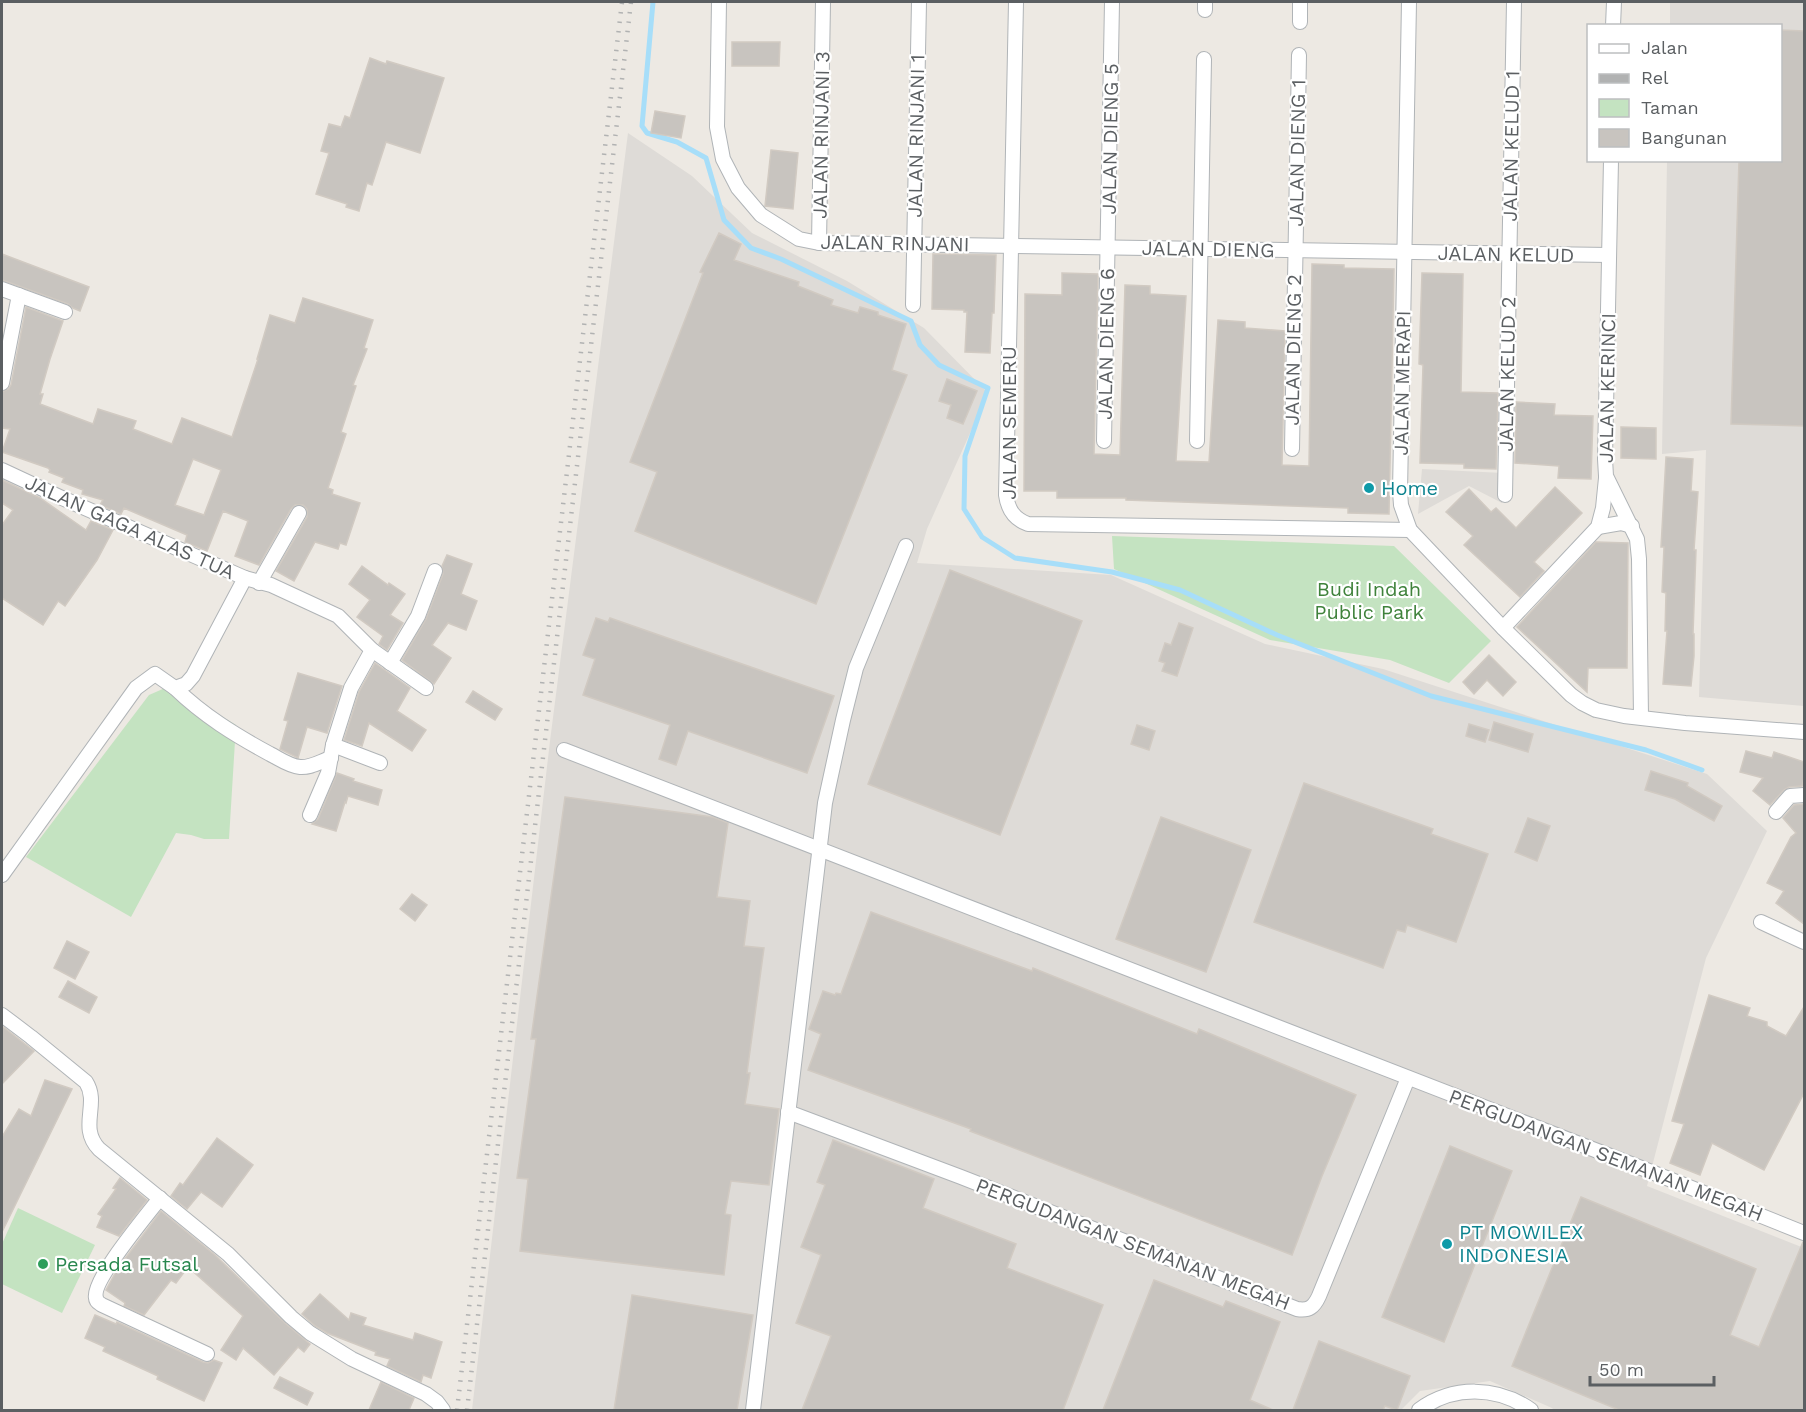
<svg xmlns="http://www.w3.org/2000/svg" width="1806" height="1412" font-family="'Work Sans',sans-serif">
  <rect width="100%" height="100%" fill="#ede9e3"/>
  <g fill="#dedbd7">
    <path d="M1670,2H1804V706L1699,697L1706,450L1662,454L1667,161L1780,160V26L1670,25Z"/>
    <path d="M628,133L692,176L752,233L847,281L924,328L988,393L927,529L917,563L1111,575L1265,644L1383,669L1707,774L1767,831L1706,958L1647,1186L1804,1248V1410H1554L1552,1408L1490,1381L1420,1391L1401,1410H472L550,741Z"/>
    <path d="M1422,469L1503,473L1502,503L1469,486L1418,514Z"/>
  </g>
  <g fill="#c4e3c1">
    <path d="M1112,536L1394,546L1491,641L1449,683L1390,660L1270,640L1114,569Z"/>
    <path d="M165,688L182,692L236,725L229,839H204L191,835L176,833L131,917L26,857L149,695Z"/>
    <path d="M18,1208L95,1245L62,1313L2,1284V1244Z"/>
  </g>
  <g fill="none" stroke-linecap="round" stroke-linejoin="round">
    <path stroke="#a7def9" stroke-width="5" d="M653,2L642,126L647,133L677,142L706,158L724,220L751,248L781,259L911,321L920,345L939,365L988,388L965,456L964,509L982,537L1015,558L1112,572L1180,590L1277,635L1431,696L1646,750L1702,770"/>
  </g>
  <g fill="#c8c4bf" stroke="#d1cac2" stroke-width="1.5" fill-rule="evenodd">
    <path d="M1780,30L1804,31V426L1731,424L1739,160H1780Z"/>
    <path d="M732,42H780L779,66H732Z"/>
    <path d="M370,58L386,64L387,61L444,78L420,153L386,142L372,185L367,183L359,211L346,207L347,204L316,194L329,153L321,151L329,124L341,127L345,116L350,118Z"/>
    <path d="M655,111L685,116L681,138L651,133Z"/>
    <path d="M771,150L798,153L793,209L765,206Z"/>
    <path d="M719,233L741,244L734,260L799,282L798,286L833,300L831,305L858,313L860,307L878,312V315L906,324L892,370L907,375L816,604L635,531L657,472L630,462L703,273L700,272Z"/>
    <path d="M2,254L89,287L80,311L73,308L68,304L2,280Z"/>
    <path d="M933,254L996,255L994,313H992L990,353L965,352L967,312H964V310L932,309Z"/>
    <path d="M1312,264L1344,265V268L1394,269L1389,514L1348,513V508L1126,500V498H1057V491H1024L1025,294L1062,295V273L1098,274L1094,454L1120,455L1125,285L1150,286V294L1186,296L1176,461L1209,462L1218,320L1245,322V328L1285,331L1282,465L1309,466Z"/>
    <path d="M1422,273L1463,274L1461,392L1498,393L1496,469L1464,468V464L1420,463L1423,365L1419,364Z"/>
    <path d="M303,298L373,320L364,348L367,349L353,385L356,386L341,432L346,434L328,488L333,490L332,494L360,503L346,545L340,543L338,549L315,542L294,581L276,571L307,517V509L303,505H295L291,509L259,565L235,556L248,521L223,511L207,551L185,542L187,535L124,508L121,514L100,505L103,500L82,494L83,490L62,482L64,478L49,472L50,470L48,468L2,452L10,429L2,428V392L8,389L11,385L26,307L63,321L50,359L40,394H43L40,404L93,424L98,409L136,421L133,429L172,444L182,418L232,437L258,359H257L270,315L295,323ZM193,459L221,470L204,515L175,505Z"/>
    <path d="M947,379L977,391L963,424L947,418L951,405L939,401Z"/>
    <path d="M1516,402L1555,404L1554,415L1593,416L1591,479L1558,478L1559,466L1515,463Z"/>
    <path d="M1621,427L1656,428V459L1621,458Z"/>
    <path d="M1666,457L1693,459L1691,491L1698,492L1694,550H1696L1693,634H1694V656L1691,686L1663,684L1667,631H1665L1666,593L1662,592L1664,547H1661Z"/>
    <path d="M2,480L40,498L86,530L91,521L113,530L97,560L65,606L58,601L43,625L2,598V525L13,510L2,503Z"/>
    <path d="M1555,487L1582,513L1534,562L1544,571L1520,597L1464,545L1473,536L1446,512L1469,489L1491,512L1496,508L1516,528Z"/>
    <path d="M1596,542L1628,543L1627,668H1588L1587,692L1517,627Z"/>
    <path d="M447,555L472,564L461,594L477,601L466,630L448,623L432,645L451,658L434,684L402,660L426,619L443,574L442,566Z"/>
    <path d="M362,566L388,585L389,583L405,594L390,615L403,623L387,650L379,644L383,636L357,617L370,600L349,584Z"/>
    <path d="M950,570L1082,621L1000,835L868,784Z"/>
    <path d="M596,618L608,622L610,618L834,696L807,773L688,731L676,765L659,759L670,725L583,695L595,659L583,655Z"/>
    <path d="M1179,623L1193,628L1177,676L1162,671L1165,663L1159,661L1165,643L1171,645Z"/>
    <path d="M1489,655L1516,682L1503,696L1487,680L1474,694L1463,682Z"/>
    <path d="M375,663L410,688L397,711L426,730L412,751L369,723L362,746L344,740L359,692Z"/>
    <path d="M298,673L342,686L327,733L307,727L298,758L280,749L288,721L284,720Z"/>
    <path d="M473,691L502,709L495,720L466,702Z"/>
    <path d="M1494,722L1533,734L1528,752L1489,740Z"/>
    <path d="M1469,724L1489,730L1485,742L1466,736Z"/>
    <path d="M1137,725L1155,731L1149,750L1131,744Z"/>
    <path d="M1746,751L1772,758L1774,752L1804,762V778L1802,786L1789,787L1784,790L1770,805L1753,791L1763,778L1740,772Z"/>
    <path d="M1651,771L1688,783L1687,786L1722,806L1714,821L1675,799L1645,790Z"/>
    <path d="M337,773L354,779L353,781L382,790L378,805L348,796L346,803L345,802L336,831L312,824L318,819Z"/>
    <path d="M1304,783L1433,829L1431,834L1488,854L1456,942L1407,925L1405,932L1397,930L1383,968L1254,922Z"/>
    <path d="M565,797L713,817L728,823L717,897L750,901L744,946L764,948L747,1073H750L745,1104L779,1109L769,1185L731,1181L725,1214L731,1215L724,1275L520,1251L528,1179L517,1178L536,1039H531Z"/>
    <path d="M1804,804V924L1776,903L1784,891L1767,883L1791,837L1796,833L1783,818L1794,805Z"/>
    <path d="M1161,817L1251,850L1206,972L1116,939Z"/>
    <path d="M1528,818L1550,826L1537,861L1515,852Z"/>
    <path d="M412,894L427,905L415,921L400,909Z"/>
    <path d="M871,912L1032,971L1033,968L1197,1034L1199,1029L1356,1095L1322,1176L1292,1255L970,1131L971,1129L808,1070L821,1034L809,1029L823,991L835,995L836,993L841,994Z"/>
    <path d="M67,941L89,952L75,979L54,968Z"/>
    <path d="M68,981L97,997L89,1013L59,997Z"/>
    <path d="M1709,995L1750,1008L1747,1016L1767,1022V1026L1786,1036L1804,1007V1093L1764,1170L1712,1143L1700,1175L1670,1163L1684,1124L1672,1121Z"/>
    <path d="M2,1026L34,1051L2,1084Z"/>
    <path d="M45,1080L72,1089L2,1232V1137L19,1109L31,1116Z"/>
    <path d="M217,1138L253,1165L222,1207L201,1192L187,1209L171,1196L180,1183L183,1185Z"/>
    <path d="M833,1140L934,1179L923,1208L1016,1244L1007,1268L1103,1305L1063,1410H802L831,1336L796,1323L821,1255L801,1247L825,1185L817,1182Z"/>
    <path d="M1450,1146L1512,1171L1444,1342L1382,1317Z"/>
    <path d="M120,1178L147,1200L119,1236L97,1227L102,1216L98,1214L116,1189L113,1188Z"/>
    <path d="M1581,1197L1756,1269L1730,1335L1759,1347L1803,1242H1804V1410H1619L1512,1366Z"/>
    <path d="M161,1211L215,1255L285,1323L310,1344L304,1352L298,1347L274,1375L243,1348L236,1360L221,1350L243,1316L188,1267L176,1283L171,1280L144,1315L124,1306L125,1303L106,1290L118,1268Z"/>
    <path d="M1154,1280L1223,1307L1226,1301L1280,1322L1250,1400L1273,1410H1103Z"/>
    <path d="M320,1294L349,1320L351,1313L366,1318L363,1325L413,1340L415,1333L442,1342L431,1378L423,1375L421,1382L387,1366L390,1359L375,1355L376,1352L327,1333L315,1326L302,1314Z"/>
    <path d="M632,1295L753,1315L737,1410H614Z"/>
    <path d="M95,1315L116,1324L117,1322L203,1362L208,1363L214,1360L222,1363L204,1401L157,1379L158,1376L103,1351L105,1347L85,1338Z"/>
    <path d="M1319,1341L1410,1376L1397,1410L1385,1406L1383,1410H1293Z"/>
    <path d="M280,1377L313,1393L307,1405L274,1388Z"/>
    <path d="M381,1382L414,1398L409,1410H369Z"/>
  </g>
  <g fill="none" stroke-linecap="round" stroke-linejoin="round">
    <g stroke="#b0b4b7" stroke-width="16">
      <g id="minor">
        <path d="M719,2L717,127L723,159L738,188L761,215L799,239L819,243L1609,255"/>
        <path d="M1016,2L1006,495C1008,510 1014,519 1028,524L1410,530"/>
        <path d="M1409,2L1400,492L1401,505L1410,530L1503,628L1571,695L1582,703L1596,710L1624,716L1685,723L1804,732"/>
        <path d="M1205,10V2"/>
        <path d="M1300,22V2"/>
        <path d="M1613,26L1614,2"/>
        <path d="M1611,160L1605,459L1606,476L1637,539L1639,559L1641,717"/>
        <path d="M819,243L823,2"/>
        <path d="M2,289L65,312"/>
        <path d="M913,305L919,2"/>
        <path d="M2,383L19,295"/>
        <path d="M1104,441L1112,2"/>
        <path d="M1197,441L1204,59"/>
        <path d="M1292,449L1299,55"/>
        <path d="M2,470L62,498L245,578L271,585L338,616L372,650L426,688"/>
        <path d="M1505,495L1514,2"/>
        <path d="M1598,527L1621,523L1632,526"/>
        <path d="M259,583L299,513"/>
        <path d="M1503,628L1598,527L1603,508L1606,478"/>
        <path d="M390,663L418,616L435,571"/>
        <path d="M175,688C204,716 235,735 270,754C280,759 289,766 300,767C311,768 321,761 331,758"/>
        <path d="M333,745L380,763"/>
        <path d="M564,750L1644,1169L1804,1233"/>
        <path d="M1776,812L1790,796L1804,795"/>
        <path d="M310,815L328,773L333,745L351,688L372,650"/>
        <path d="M2,875L136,688L155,674L175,688L186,684L193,676L245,578"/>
        <path d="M1761,922L1804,942"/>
        <path d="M2,1015L31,1037L86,1082C100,1104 78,1127 99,1149L228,1254L291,1317L310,1333L352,1359L426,1394L437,1402L443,1410"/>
        <path d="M788,1112L961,1177L1297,1309C1309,1311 1314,1307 1319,1296L1408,1078"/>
        <path d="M160,1198C148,1214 91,1281 96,1298C96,1302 99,1303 102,1305L207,1354"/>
        <path d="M753,1410L825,803L843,720L856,668L906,546"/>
        <path d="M1419,1410C1453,1385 1497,1386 1531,1410"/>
      </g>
    </g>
    <use href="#minor" stroke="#fff" stroke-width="14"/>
    <g stroke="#b1b2b2" stroke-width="4.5" stroke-dasharray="1.5 8" stroke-linecap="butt">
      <path d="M457,1410L622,2"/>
      <path d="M467,1410L631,2"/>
    </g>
  </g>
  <g fill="#0f9aa8" stroke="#fff" stroke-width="2">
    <circle cx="1369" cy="488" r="6"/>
    <circle cx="1447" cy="1244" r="6"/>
  </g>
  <circle fill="#2e9e5b" stroke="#fff" stroke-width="2" cx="43" cy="1264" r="6"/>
  <g text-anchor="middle" stroke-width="4.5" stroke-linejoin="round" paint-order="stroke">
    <g font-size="20" fill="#5b5f62" stroke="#fff">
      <text transform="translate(821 135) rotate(-89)" y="7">JALAN RINJANI 3</text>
      <text transform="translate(916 136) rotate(-89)" y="7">JALAN RINJANI 1</text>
      <text transform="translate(1110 139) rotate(-89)" y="7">JALAN DIENG 5</text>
      <text transform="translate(1511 146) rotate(-89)" y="7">JALAN KELUD 1</text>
      <text transform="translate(1297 153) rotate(-89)" y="7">JALAN DIENG 1</text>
      <text transform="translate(895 243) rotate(1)" y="7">JALAN RINJANI</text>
      <text transform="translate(1208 249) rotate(1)" y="7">JALAN DIENG</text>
      <text transform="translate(1506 254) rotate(1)" y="7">JALAN KELUD</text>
      <text transform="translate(1106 344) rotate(-89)" y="7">JALAN DIENG 6</text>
      <text transform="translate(1293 350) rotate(-89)" y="7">JALAN DIENG 2</text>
      <text transform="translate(1507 374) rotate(-89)" y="7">JALAN KELUD 2</text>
      <text transform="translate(1402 383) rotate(-89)" y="7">JALAN MERAPI</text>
      <text transform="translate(1607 388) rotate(-89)" y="7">JALAN KERINCI</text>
      <text transform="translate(1009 423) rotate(-90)" y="7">JALAN SEMERU</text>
      <text transform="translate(130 527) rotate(24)" y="7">JALAN GAGA ALAS TUA</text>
      <text transform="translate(1606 1155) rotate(21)" y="7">PERGUDANGAN SEMANAN MEGAH</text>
      <text transform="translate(1133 1244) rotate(21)" y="7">PERGUDANGAN SEMANAN MEGAH</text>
    </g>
    <g font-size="20" fill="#0d838f" stroke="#fff" text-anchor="start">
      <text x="1381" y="495">Home</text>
      <text x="1459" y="1239">PT MOWILEX<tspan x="1459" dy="23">INDONESIA</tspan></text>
    </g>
    <g font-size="20" fill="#3f823b" stroke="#fff">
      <text x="1369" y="596">Budi Indah<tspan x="1369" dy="23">Public Park</tspan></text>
    </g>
    <g font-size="20" fill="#27864d" stroke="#fff" text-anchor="start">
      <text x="55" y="1271">Persada Futsal</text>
    </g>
  </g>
  <rect width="1806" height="1412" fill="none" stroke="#5b5f62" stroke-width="6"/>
  <rect x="1587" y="24" width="195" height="138" fill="#ffffff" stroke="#bdbfc0" stroke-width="1.5"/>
  <rect x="1599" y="44" width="30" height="9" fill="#ffffff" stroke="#bdbfc0" stroke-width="1.5"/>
  <text x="1641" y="54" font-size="18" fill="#5b5f62">Jalan</text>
  <rect x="1599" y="74" width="30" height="9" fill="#b1b2b2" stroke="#bdbfc0" stroke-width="1.5"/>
  <text x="1641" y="84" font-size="18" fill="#5b5f62">Rel</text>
  <rect x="1599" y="99" width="30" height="18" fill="#c4e3c1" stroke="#bdbfc0" stroke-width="1.5"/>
  <text x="1641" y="114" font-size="18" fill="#5b5f62">Taman</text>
  <rect x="1599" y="129" width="30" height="18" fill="#c8c4bf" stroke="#bdbfc0" stroke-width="1.5"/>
  <text x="1641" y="144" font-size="18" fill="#5b5f62">Bangunan</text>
  <path d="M1590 1376v9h124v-9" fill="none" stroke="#5b5f62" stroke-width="3"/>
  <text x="1599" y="1376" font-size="18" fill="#5b5f62" stroke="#ffffff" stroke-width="4.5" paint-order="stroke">50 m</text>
</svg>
